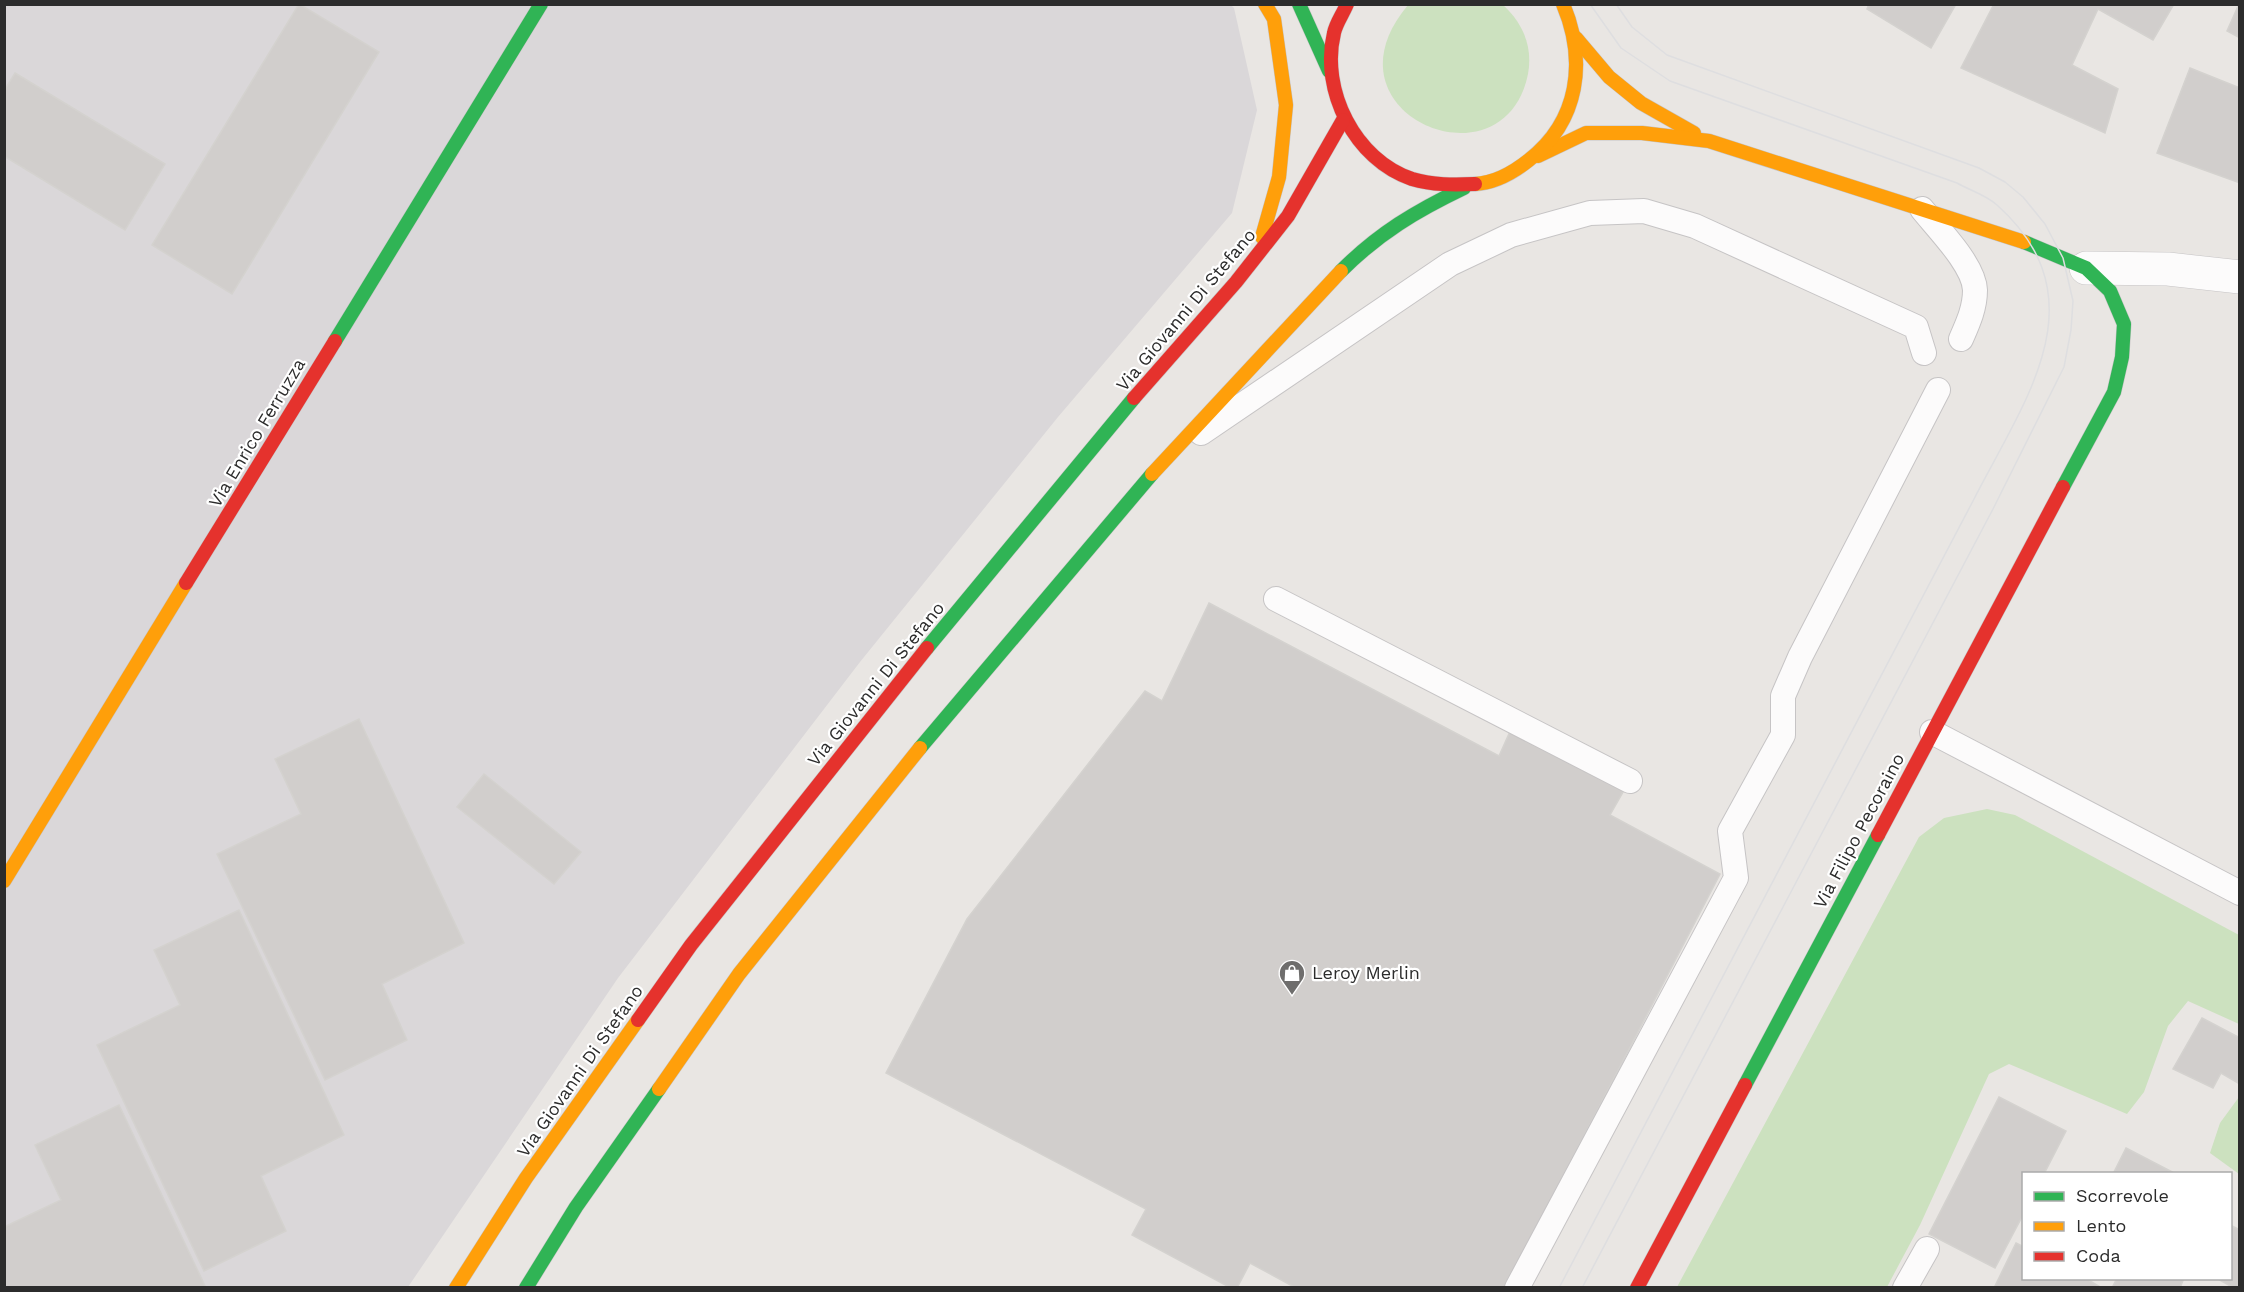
<svg xmlns="http://www.w3.org/2000/svg" width="2244" height="1292" font-family="'Work Sans',sans-serif">
  <rect width="100%" height="100%" fill="#e9e6e3"/>
  <path fill="#dad7d9" d="M5,5H1231L1234,8L1257,110L1232,213L1058,417L860,662L618,978L408,1287L5,1288Z"/>
  <g fill="#cce1bf">
    <path d="M1408,5H1503C1523,23 1533,47 1528,74C1504,192 1316,114 1408,5Z"/>
    <path d="M1987,809L2015,815L2239,935V1024L2188,1001L2168,1026L2144,1092L2127,1114L2009,1064L1989,1074L1920,1225L1887,1287H1677L1919,837L1944,818Z"/>
    <path d="M2239,1097V1174L2210,1153L2220,1123Z"/>
  </g>
  <g fill="#d1cecc" stroke="#d4d2cf" stroke-width="1.5">
    <path d="M299,4L379,52L232,294L152,245Z"/>
    <path d="M1869,4H1956L1931,48L1867,9Z"/>
    <path d="M1994,4H2174L2153,40L2098,9L2072,65L2118,89L2105,133L1961,68Z"/>
    <path d="M2239,4H2240V38L2227,31Z"/>
    <path d="M2190,68L2240,88V183L2157,153Z"/>
    <path d="M15,73L165,164L125,230L4,156V91Z"/>
    <path d="M1209,603L1499,756L1512,727L1627,785L1610,815L1720,874L1505,1288H1296L1250,1263L1237,1288H1231L1132,1235L1146,1209L886,1073L967,919L1145,691L1162,701Z"/>
    <path d="M359,719L464,943L382,984L407,1040L325,1080L217,854L301,814L275,759Z"/>
    <path d="M484,774L581,852L554,884L457,807Z"/>
    <path d="M239,910L344,1135L261,1176L286,1231L204,1271L97,1045L180,1005L154,950Z"/>
    <path d="M2202,1018L2240,1038L2238,1083L2221,1073L2213,1088L2173,1069Z"/>
    <path d="M1999,1097L2066,1131L2044,1174H2024V1213L1995,1268L1929,1234Z"/>
    <path d="M119,1105L206,1288H4V1227L61,1200L35,1145Z"/>
    <path d="M2126,1148L2176,1174H2113Z"/>
    <path d="M2230,1225L2240,1230V1288H2234L2216,1278H2230Z"/>
    <path d="M2016,1243L2024,1247V1278H2085L2102,1288H1994Z"/>
    <path d="M2117,1278H2184L2180,1288H2112Z"/>
  </g>
  <g fill="none" stroke-linecap="round" stroke-linejoin="round">
    <g stroke="#c6c4c5" stroke-width="26">
      <g id="lane">
        <path d="M1922,209C1938,229 1974,265 1975,290C1975,308 1968,323 1961,339"/>
        <path d="M1201,433L1450,264L1511,235L1590,213L1644,211L1695,226L1916,327L1924,353"/>
        <path d="M1276,599L1630,781"/>
        <path d="M1932,732L2240,893"/>
        <path d="M1517,1288L1736,878L1730,831L1783,735V696L1800,657L1938,390"/>
        <path d="M1905,1288L1927,1249"/>
      </g>
    </g>
    <g stroke="#c6c4c5" stroke-width="34">
      <path id="street" d="M2086,268L2168,269L2240,277"/>
    </g>
    <g stroke="#c6c4c5" stroke-width="15">
      <g id="fast">
        <path d="M1299,4L1329,71"/>
        <path d="M2024,242L2086,268L2110,291L2124,324L2122,357L2114,392L2063,487"/>
        <path d="M1341,271C1379,233 1416,211 1464,188"/>
        <path d="M335,341L541,4"/>
        <path d="M927,648L1134,398"/>
        <path d="M920,748L1152,474"/>
        <path d="M1745,1085L1878,835"/>
        <path d="M526,1288L576,1207L659,1089"/>
      </g>
    </g>
    <g stroke="#c6c4c5" stroke-width="15">
      <g id="slow">
        <path d="M1576,38L1609,77L1641,103L1694,133"/>
        <path d="M1538,156L1586,133H1642L1709,141L2024,242"/>
        <path d="M1475,184C1494,183 1514,172 1529,160C1579,121 1587,61 1563,4"/>
        <path d="M1262,237L1279,177L1286,105L1274,19L1265,4"/>
        <path d="M1152,474L1341,271"/>
        <path d="M4,881L186,583"/>
        <path d="M659,1089L739,974L920,748"/>
        <path d="M456,1288L526,1178L638,1020"/>
      </g>
    </g>
    <g stroke="#c6c4c5" stroke-width="15">
      <g id="jam">
        <path d="M1347,4C1343,14 1336,23 1334,33C1320,90 1355,160 1412,179C1433,185 1453,185 1475,184"/>
        <path d="M1134,398L1236,282L1288,216L1343,120"/>
        <path d="M186,583L335,341"/>
        <path d="M1878,835L2063,487"/>
        <path d="M638,1020L691,945L927,648"/>
        <path d="M1637,1288L1745,1085"/>
      </g>
    </g>
    <use href="#lane" stroke="#fcfbfb" stroke-width="24"/>
    <use href="#street" stroke="#fcfbfb" stroke-width="33"/>
    <use href="#fast" stroke="#30b455" stroke-width="14"/>
    <use href="#slow" stroke="#ff9f0a" stroke-width="14"/>
    <use href="#jam" stroke="#e5322d" stroke-width="14"/>
    <g stroke="#dedee0" stroke-width="1.5">
      <path d="M1559,1288L1973,501C2023,402 2103,300 1997,205C1986,195 1969,190 1957,183L1670,81L1621,48L1590,4"/>
      <path d="M1582,1288L1993,509L2064,367L2071,330L2073,301L2063,258L2045,224L2023,197L2005,182L1979,168L1667,55L1632,27L1616,4"/>
    </g>
  </g>
  <defs>
    <g id="shop-pin" transform="scale(1.35)"><path d="M0 17L-7.5 6A9.5 9.5 0 1 1 7.5 6Z" fill="#6e6d6c" stroke="#fff"/><path d="M-5-2.5h2.3a2.7 3.5 0 0 1 5.4 0H5L5.5 6h-11ZM-1.5-2.5h3a1.5 2.3 0 0 0-3 0Z" fill="#fff"/></g>
  </defs>
  <g fill-rule="evenodd">
    <use href="#shop-pin" x="1292" y="973"/>
  </g>
  <g text-anchor="middle" stroke-width="4.5" stroke-linejoin="round" paint-order="stroke">
    <g font-size="18" fill="#2c2c2c" stroke="#fff">
      <text transform="translate(1186 310) rotate(-50)" y="6">Via Giovanni Di Stefano</text>
      <text transform="translate(257 433) rotate(-59)" y="6">Via Enrico Ferruzza</text>
      <text transform="translate(876 684) rotate(-51)" y="6">Via Giovanni Di Stefano</text>
      <text transform="translate(1859 831) rotate(-62)" y="6">Via Filipo Pecoraino</text>
      <text transform="translate(580 1071) rotate(-55)" y="6">Via Giovanni Di Stefano</text>
    </g>
    <g font-size="18" fill="#2c2c2c" stroke="#fff" text-anchor="start">
      <text x="1312" y="979">Leroy Merlin</text>
    </g>
  </g>
  <rect width="2244" height="1292" fill="none" stroke="#2c2c2c" stroke-width="12"/>
  <rect x="2022" y="1172" width="210" height="108" fill="#ffffff" stroke="#ababab" stroke-width="1.5"/>
  <rect x="2034" y="1192" width="30" height="9" fill="#30b455" stroke="#ababab" stroke-width="1.5"/>
  <text x="2076" y="1202" font-size="18" fill="#2c2c2c">Scorrevole</text>
  <rect x="2034" y="1222" width="30" height="9" fill="#ff9f0a" stroke="#ababab" stroke-width="1.5"/>
  <text x="2076" y="1232" font-size="18" fill="#2c2c2c">Lento</text>
  <rect x="2034" y="1252" width="30" height="9" fill="#e5322d" stroke="#ababab" stroke-width="1.5"/>
  <text x="2076" y="1262" font-size="18" fill="#2c2c2c">Coda</text>
</svg>
